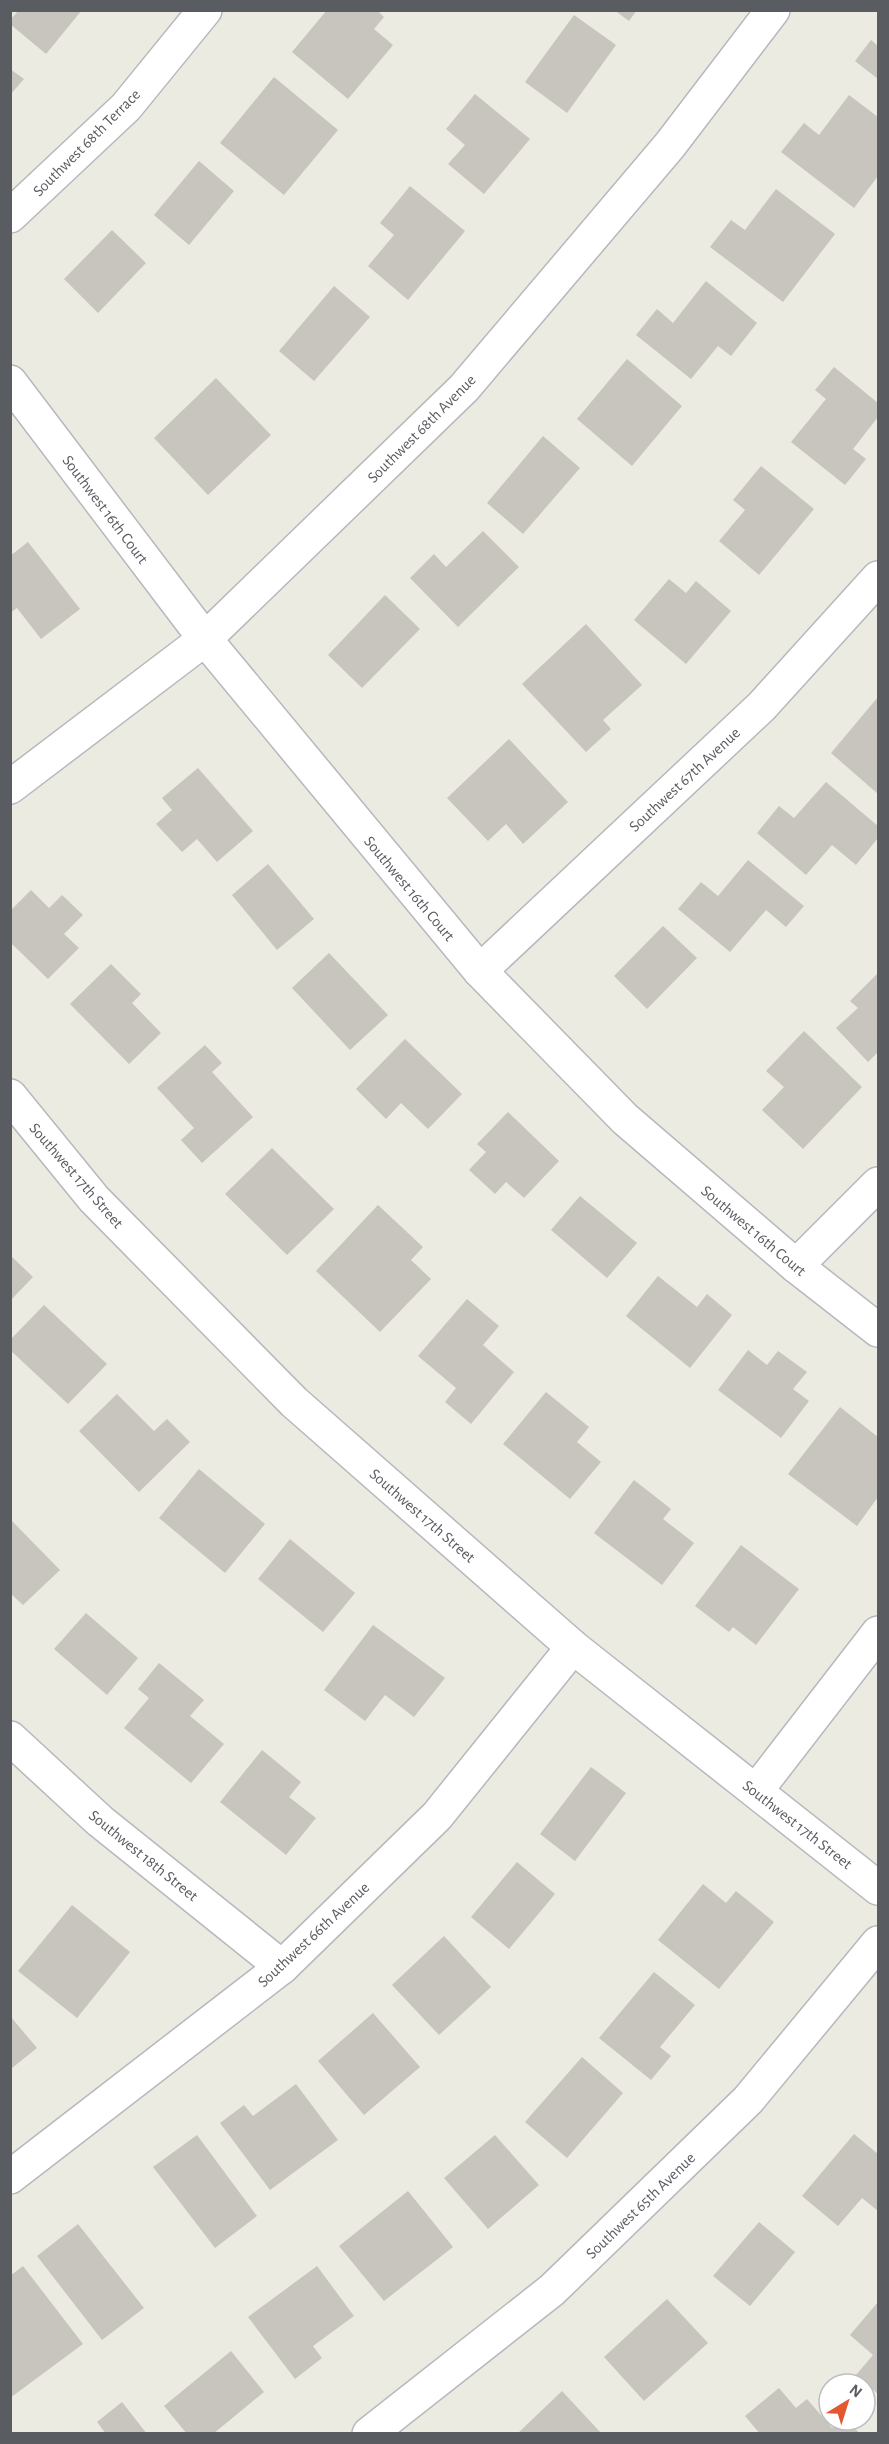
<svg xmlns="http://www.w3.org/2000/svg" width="889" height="2444" font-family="'Alegreya Sans',sans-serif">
  <rect width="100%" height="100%" fill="#ecebe1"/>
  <g fill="#c7c5be">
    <path d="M19,10H82L46,54L10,24V20Z"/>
    <path d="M327,10H377L384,17L374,29L393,45L348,99L292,52Z"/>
    <path d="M614,10H637L629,21Z"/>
    <path d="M574,15L616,45L567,113L525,82Z"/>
    <path d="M871,40L878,46V79L855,61Z"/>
    <path d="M10,69L24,79L10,95Z"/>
    <path d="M274,77L338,130L284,195L220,143Z"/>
    <path d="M475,94L530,139L484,194L448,164L465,145L446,129Z"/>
    <path d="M849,95L878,117V176L854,208L781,152L804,123L819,135Z"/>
    <path d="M199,161L234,191L189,245L154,215Z"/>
    <path d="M410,186L465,231L408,300L368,266L394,235L380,223Z"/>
    <path d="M776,189L835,234L783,302L710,247L731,220L745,230Z"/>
    <path d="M112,230L146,263L98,313L64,279Z"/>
    <path d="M706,281L757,323L731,356L718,346L691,379L636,335L657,309L673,323Z"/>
    <path d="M334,286L370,317L314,381L279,351Z"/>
    <path d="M627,359L682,406L632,466L577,419Z"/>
    <path d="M834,367L878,403V417L853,449L866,459L845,485L791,442L826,399L815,390Z"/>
    <path d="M216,378L271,435L208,495L154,438Z"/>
    <path d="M543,436L580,468L523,534L487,503Z"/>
    <path d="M761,466L814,509L759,575L719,541L745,510L733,500Z"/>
    <path d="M483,531L519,567L458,627L410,578L434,554L446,567Z"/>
    <path d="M28,542L80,609L41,639L17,608L10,613V556Z"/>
    <path d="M669,579L686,593L696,581L731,611L686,664L634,620Z"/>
    <path d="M385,595L420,629L362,688L328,655Z"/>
    <path d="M586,624L642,685L603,720L611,729L586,752L522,684Z"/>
    <path d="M878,697V794L831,753Z"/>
    <path d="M509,739L568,802L523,844L506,824L488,841L447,798Z"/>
    <path d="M198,768L253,831L217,862L197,839L182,852L156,824L172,810L162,798Z"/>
    <path d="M826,782L878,826V838L856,865L832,845L806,875L757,833L779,806L794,818Z"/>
    <path d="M748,860L804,906L786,927L766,910L730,952L678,909L701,882L718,896Z"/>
    <path d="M268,864L314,919L277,950L232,895Z"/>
    <path d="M31,890L49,908L62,895L83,915L64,934L79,948L48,979L10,942V911Z"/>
    <path d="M663,926L697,958L647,1009L614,976Z"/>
    <path d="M329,953L388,1015L350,1050L292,988Z"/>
    <path d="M111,964L141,994L132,1003L161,1033L129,1064L70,1004Z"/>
    <path d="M878,973V1052L868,1062L836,1028L858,1008L850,1001Z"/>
    <path d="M804,1031L862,1087L803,1149L762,1110L784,1087L766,1071Z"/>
    <path d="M405,1039L462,1094L428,1129L401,1103L386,1119L356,1089Z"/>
    <path d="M205,1045L222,1063L212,1072L253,1117L202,1163L181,1140L194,1128L157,1088Z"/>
    <path d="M508,1112L559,1161L524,1198L506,1182L495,1194L469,1170L486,1152L477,1144Z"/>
    <path d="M272,1148L334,1209L287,1255L225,1194Z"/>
    <path d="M580,1196L637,1243L607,1278L551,1230Z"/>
    <path d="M378,1205L423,1247L411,1260L431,1279L380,1332L316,1271Z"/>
    <path d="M10,1255L33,1277L10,1301Z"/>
    <path d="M658,1276L697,1307L707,1294L732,1315L690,1368L626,1316Z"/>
    <path d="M467,1299L499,1326L483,1345L514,1372L471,1424L445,1402L456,1388L418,1356Z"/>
    <path d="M44,1305L107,1364L68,1404L10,1350V1340Z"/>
    <path d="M748,1350L767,1365L778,1351L807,1372L793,1389L809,1401L781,1438L718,1390Z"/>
    <path d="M546,1392L589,1427L577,1442L601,1462L570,1499L503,1444Z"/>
    <path d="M117,1394L154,1431L167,1419L190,1442L139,1492L79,1431Z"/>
    <path d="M840,1407L878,1437V1497L857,1526L788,1474Z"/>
    <path d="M199,1469L265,1524L225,1573L159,1518Z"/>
    <path d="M634,1480L671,1509L663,1519L694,1543L662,1585L594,1533Z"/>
    <path d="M10,1519L60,1570L23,1605L10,1593Z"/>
    <path d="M290,1539L355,1593L323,1632L258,1579Z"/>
    <path d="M741,1545L799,1589L756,1645L733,1627L729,1632L695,1606Z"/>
    <path d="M86,1613L138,1658L107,1695L54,1649Z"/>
    <path d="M373,1625L445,1678L414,1717L385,1695L365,1721L324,1690Z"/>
    <path d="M159,1663L204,1700L190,1716L224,1744L191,1783L124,1728L149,1698L138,1689Z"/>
    <path d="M262,1750L301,1782L289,1797L316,1818L286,1855L220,1802Z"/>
    <path d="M591,1767L626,1793L575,1861L540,1834Z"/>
    <path d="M517,1862L555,1894L509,1949L471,1917Z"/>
    <path d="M703,1884L726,1903L736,1891L774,1922L719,1989L658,1940Z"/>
    <path d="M72,1905L130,1952L77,2018L18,1971Z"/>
    <path d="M444,1936L491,1987L439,2035L392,1985Z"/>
    <path d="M654,1972L695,2005L660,2047L671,2056L651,2080L599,2038Z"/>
    <path d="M373,2013L420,2067L364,2115L318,2061Z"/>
    <path d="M10,2016L37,2048L12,2068L10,2066Z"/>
    <path d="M582,2057L623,2093L567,2158L525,2122Z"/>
    <path d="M296,2084L338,2140L270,2190L220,2123L244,2105L253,2116Z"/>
    <path d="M854,2134L878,2154V2211L862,2198L838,2226L802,2196Z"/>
    <path d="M197,2135L257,2216L215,2248L153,2167Z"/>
    <path d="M495,2135L539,2185L488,2229L444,2178Z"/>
    <path d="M408,2191L453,2247L384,2301L339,2246Z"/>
    <path d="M759,2222L795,2252L750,2306L713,2276Z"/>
    <path d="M78,2224L144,2308L102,2340L37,2256Z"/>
    <path d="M23,2266L83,2344L10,2398V2276Z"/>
    <path d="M317,2266L354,2316L313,2346L322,2358L295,2379L248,2317Z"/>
    <path d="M667,2299L708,2343L644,2401L604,2357Z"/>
    <path d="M878,2302V2394L856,2375L873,2355L850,2335Z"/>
    <path d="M231,2351L264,2392L213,2434H187L164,2406Z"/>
    <path d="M779,2388L796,2408L807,2399L832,2428L841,2420H848L860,2434H760L745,2416Z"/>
    <path d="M562,2391L602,2434H517Z"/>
    <path d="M122,2402L147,2434H106L97,2422Z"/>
  </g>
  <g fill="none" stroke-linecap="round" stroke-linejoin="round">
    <g stroke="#b6b8bd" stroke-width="36">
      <g id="street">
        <path d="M10,216L126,107L205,10"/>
        <path d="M10,382L205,639L480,971L625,1119L796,1266L878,1330"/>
        <path d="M10,787L205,639L464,388L670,145L773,10"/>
        <path d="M480,971L762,706L878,578"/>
        <path d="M10,1096L94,1199L294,1402L573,1647L878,1888"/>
        <path d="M796,1266L878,1184"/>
        <path d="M10,1738L100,1821L282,1967"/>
        <path d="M756,1791L878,1633"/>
        <path d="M10,2177L282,1967L437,1816L573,1647"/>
        <path d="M369,2434L552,2290L748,2100L878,1943"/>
      </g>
    </g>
    <use href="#street" stroke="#fff" stroke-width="33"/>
  </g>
  <g text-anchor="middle" stroke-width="5" stroke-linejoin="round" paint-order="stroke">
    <g font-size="16" fill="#595c61" stroke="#fff">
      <text transform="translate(86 142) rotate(-45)" y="6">Southwest 68th Terrace</text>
      <text transform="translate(421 428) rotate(-45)" y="6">Southwest 68th Avenue</text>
      <text transform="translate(106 509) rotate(53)" y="6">Southwest 16th Court</text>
      <text transform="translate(684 779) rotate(-43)" y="6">Southwest 67th Avenue</text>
      <text transform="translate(410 888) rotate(50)" y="6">Southwest 16th Court</text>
      <text transform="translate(77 1175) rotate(49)" y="6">Southwest 17th Street</text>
      <text transform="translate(754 1230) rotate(40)" y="6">Southwest 16th Court</text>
      <text transform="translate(423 1515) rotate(41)" y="6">Southwest 17th Street</text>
      <text transform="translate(798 1824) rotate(38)" y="6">Southwest 17th Street</text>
      <text transform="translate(144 1855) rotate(39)" y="6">Southwest 18th Street</text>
      <text transform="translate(313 1934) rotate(-43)" y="6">Southwest 66th Avenue</text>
      <text transform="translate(640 2205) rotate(-44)" y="6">Southwest 65th Avenue</text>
    </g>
  </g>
  <rect width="889" height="2444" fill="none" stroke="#595c61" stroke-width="24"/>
  <g transform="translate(847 2402) rotate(38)"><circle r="28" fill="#ffffff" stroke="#bdbec0" stroke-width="1.5"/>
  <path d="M0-4.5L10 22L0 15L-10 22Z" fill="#e3582f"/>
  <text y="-9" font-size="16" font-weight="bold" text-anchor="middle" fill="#595c61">N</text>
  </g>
</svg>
